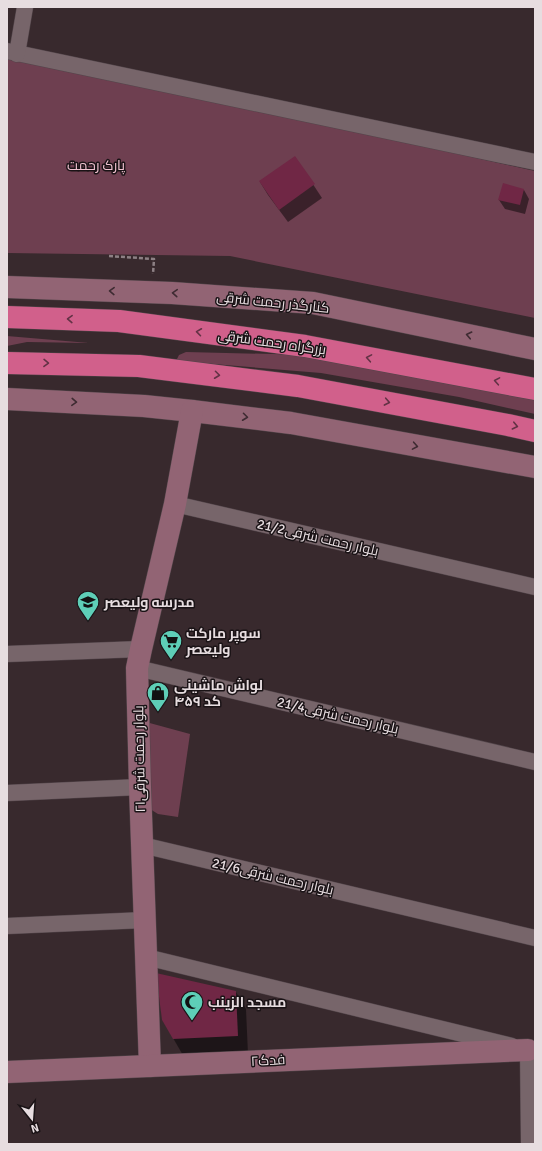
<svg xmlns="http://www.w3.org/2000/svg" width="542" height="1151" font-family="Signika,Cairo,sans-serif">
  <rect width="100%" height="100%" fill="#38292d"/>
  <g fill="#6e3f50">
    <path d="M7,53L535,171V318L230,256L7,253Z"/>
    <path d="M7,336L89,343L27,342L7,346Z"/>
    <path d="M186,352L312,355L535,399V414L459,397L321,373L176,361L179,355Z"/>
    <path d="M146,722L190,734L178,817L158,814L150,809Z"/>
  </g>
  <g fill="#0007">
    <path d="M295,157L322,198L288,222L268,195L260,182Z"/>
    <path d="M524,190L529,199L525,214L505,209L499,200Z"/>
    <path d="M236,992L246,1009L248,1054L184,1057L162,1019Z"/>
  </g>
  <g fill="#702745">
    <path d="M295,156L315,184L279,210L259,181Z"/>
    <path d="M503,183L524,189L520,205L498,200Z"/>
    <path d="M156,973L236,991L238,1036L173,1039L162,1020Z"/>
  </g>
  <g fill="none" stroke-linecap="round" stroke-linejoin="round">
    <g stroke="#53464b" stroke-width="17">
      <g id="street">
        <path d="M7,51L535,162"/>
        <path d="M17,54L25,7"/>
        <path d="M175,504L535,587"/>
        <path d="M7,654L141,649"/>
        <path d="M137,668L535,762"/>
        <path d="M7,793L140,787"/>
        <path d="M142,845L535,938"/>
        <path d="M7,926L145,920"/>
        <path d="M146,957L512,1046"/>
        <path d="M528,1050L529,1144"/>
      </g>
    </g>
    <g stroke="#53464b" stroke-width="23">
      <g id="secondary">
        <path d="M7,287L172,293L313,303L535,349"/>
        <path d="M7,399L144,406L192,411L291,423L535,467"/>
        <path d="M150,1066L140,787L137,668L141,649L175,504L192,411"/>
        <path d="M7,1072L528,1050"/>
      </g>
    </g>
    <g stroke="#53464b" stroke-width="23">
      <g id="highway">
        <path d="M7,317L119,321L305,346L535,389"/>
        <path d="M7,363L139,366L298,386L508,425L535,431"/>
      </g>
    </g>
    <path stroke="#8d8084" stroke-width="2.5" stroke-dasharray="4 2" stroke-linecap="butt" d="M109,256L154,259L153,274"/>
    <use href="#street" stroke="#77656a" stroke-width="16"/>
    <use href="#secondary" stroke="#926474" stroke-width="22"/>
    <use href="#highway" stroke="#d1608b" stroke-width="22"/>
  </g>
  <defs><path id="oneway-chevron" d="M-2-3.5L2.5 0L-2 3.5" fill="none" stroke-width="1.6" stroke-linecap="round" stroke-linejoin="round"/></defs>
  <g stroke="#3e2b32">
    <use href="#oneway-chevron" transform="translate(112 291) rotate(-178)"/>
    <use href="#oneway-chevron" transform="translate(175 293) rotate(-176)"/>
    <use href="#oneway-chevron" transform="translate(469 335) rotate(-168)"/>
    <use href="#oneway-chevron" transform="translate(74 402) rotate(3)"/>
    <use href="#oneway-chevron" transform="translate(245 417) rotate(7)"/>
    <use href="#oneway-chevron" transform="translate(415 446) rotate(10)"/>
  </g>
  <g stroke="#633245">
    <use href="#oneway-chevron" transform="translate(70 319) rotate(-178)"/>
    <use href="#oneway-chevron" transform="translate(199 332) rotate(-172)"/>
    <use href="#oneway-chevron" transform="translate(369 358) rotate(-170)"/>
    <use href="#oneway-chevron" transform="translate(46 363) rotate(1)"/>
    <use href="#oneway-chevron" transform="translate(217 375) rotate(7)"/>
    <use href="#oneway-chevron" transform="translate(497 381) rotate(-170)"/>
    <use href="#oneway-chevron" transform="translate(387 402) rotate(11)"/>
    <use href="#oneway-chevron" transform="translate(515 426) rotate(13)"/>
  </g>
  <defs>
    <g id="school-pin" transform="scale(1.15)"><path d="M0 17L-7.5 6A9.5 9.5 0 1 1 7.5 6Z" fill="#5eceb7" stroke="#1a1316"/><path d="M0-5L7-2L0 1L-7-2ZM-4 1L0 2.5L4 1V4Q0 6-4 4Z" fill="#111"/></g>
    <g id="supermarket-pin" transform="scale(1.15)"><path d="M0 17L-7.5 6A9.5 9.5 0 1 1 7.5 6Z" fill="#5eceb7" stroke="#1a1316"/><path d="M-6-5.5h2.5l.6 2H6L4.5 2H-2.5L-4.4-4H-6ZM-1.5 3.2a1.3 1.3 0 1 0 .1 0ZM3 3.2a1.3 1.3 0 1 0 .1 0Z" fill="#111"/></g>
    <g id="shop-pin" transform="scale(1.15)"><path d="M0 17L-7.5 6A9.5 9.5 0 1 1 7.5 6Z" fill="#5eceb7" stroke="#1a1316"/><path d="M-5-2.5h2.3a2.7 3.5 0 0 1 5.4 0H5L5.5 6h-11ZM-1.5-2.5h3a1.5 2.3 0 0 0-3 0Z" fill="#111"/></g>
    <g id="mosque-pin" transform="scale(1.15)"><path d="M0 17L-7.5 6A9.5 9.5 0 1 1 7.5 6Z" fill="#5eceb7" stroke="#1a1316"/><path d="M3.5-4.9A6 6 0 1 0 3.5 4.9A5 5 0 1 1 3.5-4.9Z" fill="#111"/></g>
  </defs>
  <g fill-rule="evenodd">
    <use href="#school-pin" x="88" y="602"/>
    <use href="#supermarket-pin" x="171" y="641"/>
    <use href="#shop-pin" x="158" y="693"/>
    <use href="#mosque-pin" x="192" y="1002"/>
  </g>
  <g text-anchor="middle" stroke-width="3" stroke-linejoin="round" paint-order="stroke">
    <g font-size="14" fill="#f1c3d1" stroke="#1a1316">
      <text x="96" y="170">پارک رحمت</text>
    </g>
    <g font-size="14" fill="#e7dde0" stroke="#1a1316">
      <text transform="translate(273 302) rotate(6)" y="5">کنارگذر رحمت شرقی</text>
      <text transform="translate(272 342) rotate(8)" y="5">بزرگراه رحمت شرقی</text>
      <text transform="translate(318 537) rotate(13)" y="5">بلوار رحمت شرقی21/2</text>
      <text transform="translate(338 715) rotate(13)" y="5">بلوار رحمت شرقی21/4</text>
      <text transform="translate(139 759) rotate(-91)" y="5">بلوار رحمت شرقی۲۱</text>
      <text transform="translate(273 876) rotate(13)" y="5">بلوار رحمت شرقی21/6</text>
      <text transform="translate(268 1060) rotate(-3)" y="5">فدک۲</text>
    </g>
    <g font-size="14" font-weight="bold" fill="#e7dde0" stroke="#1a1316" text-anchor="start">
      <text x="104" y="607">مدرسه ولیعصر</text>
      <text x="186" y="638">سوپر مارکت<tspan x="186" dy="16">ولیعصر</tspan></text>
      <text x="174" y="690">لواش ماشینی<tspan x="174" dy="16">کد ۴۵۹</tspan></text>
      <text x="208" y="1007">مسجد الزینب</text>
    </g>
  </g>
  <rect width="542" height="1151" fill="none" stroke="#e7dde0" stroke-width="16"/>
  <g transform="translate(32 1119) rotate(163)" stroke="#1a1316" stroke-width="3" paint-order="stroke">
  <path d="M0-3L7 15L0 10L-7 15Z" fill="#e7dde0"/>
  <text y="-6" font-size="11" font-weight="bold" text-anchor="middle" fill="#e7dde0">N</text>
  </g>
</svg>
